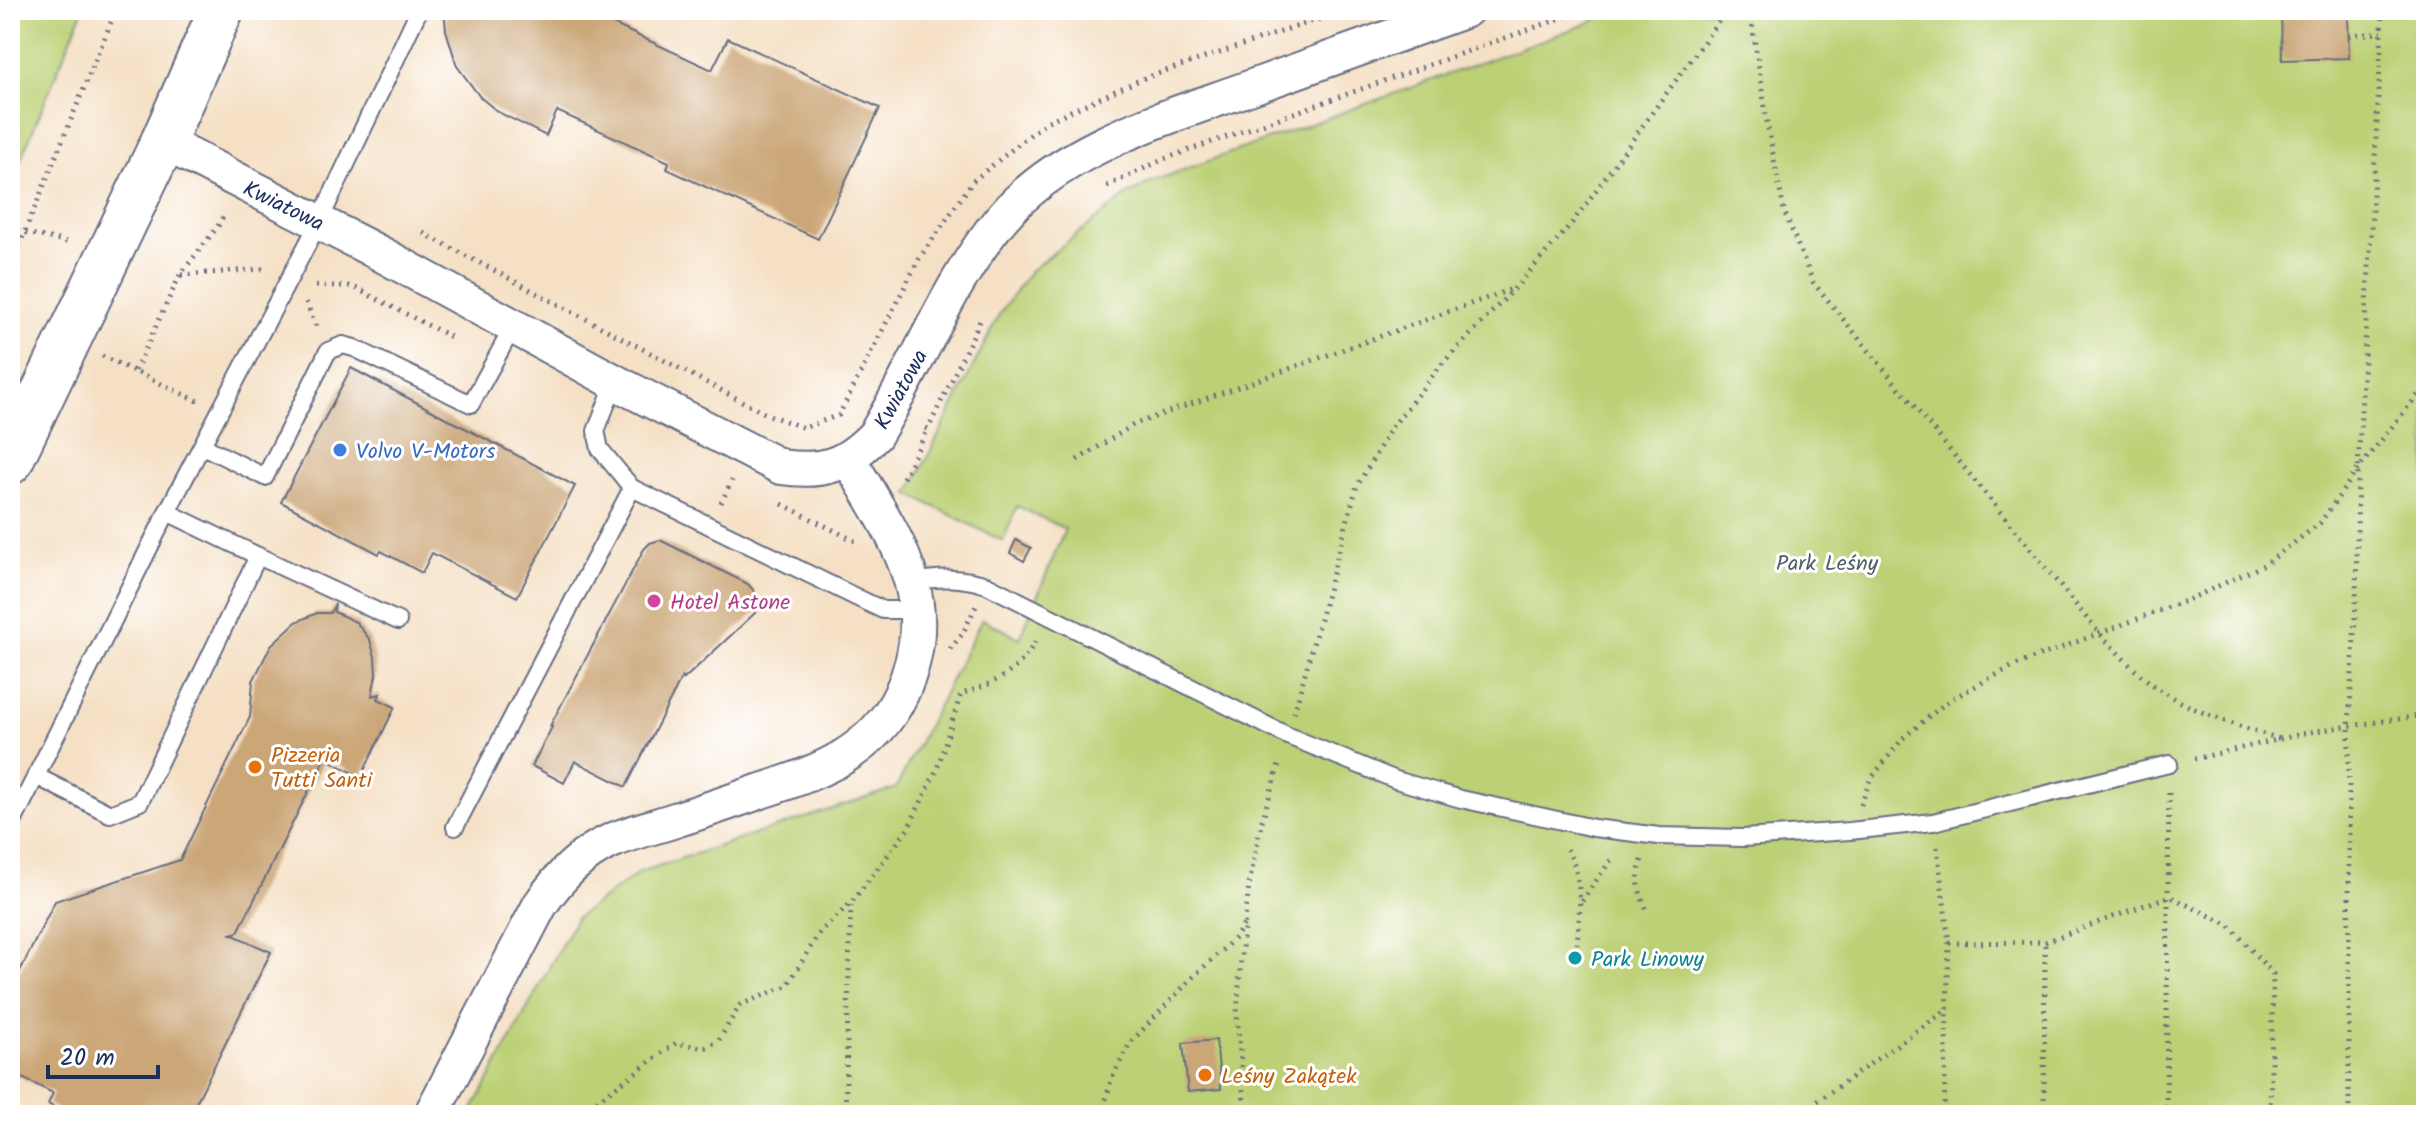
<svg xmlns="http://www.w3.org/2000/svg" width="2436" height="1125" font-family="Kalam,sans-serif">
  <rect width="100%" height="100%" fill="#fff"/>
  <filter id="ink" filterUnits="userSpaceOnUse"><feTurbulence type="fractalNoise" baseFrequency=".0125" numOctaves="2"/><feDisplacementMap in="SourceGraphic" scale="16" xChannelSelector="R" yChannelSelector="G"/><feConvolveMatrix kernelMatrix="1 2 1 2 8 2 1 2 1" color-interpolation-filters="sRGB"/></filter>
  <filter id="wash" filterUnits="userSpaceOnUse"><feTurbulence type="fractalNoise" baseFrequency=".006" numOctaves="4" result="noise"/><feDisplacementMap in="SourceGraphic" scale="32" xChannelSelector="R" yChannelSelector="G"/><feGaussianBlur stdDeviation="1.8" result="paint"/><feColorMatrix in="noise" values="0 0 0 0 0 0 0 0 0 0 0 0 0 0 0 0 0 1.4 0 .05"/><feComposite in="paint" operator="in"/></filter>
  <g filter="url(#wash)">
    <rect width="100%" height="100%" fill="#f5e0c5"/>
    <g fill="#bcd074" stroke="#6c8069" stroke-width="2">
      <path d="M10,10H83L10,185Z"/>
      <path d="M1616,10H2426V1115H470L576,918L640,872L896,788L982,619L1020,638L1065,529L1017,506L1003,541L909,494L1000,313L1030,271L1126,196L1153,181L1584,25Z"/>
    </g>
    <g id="blocks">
      <g fill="#cba677">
        <path d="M444,10H604L600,18L712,70L728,38L880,108L818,239L667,169L669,162L557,111L546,136L498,112L480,97L457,66L446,30Z"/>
        <path d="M2281,10H2348L2349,58L2282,60Z"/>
        <path d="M351,368L575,486L517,597L432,553L422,573L381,551L379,554L281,502Z"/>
        <path d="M660,540L748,584L754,591L757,602L755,613L684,679L682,677L626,787L575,761L564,783L532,766L552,727L550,726L644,549L650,543Z"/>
        <path d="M1016,540L1031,548L1024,561L1010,553Z"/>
        <path d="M335,604L334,612L356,622L370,640L375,657L376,675L372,696L380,694L378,699L395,707L361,777L325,758L238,932L231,934L271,952L190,1115H68L48,1104L53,1093L10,1072V991L55,901L180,860L250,717L253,681L271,645L296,622L317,613H330Z"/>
        <path d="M1216,1040L1221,1089L1188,1092L1183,1043Z"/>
      </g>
    </g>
  </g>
  <g filter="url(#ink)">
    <use href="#blocks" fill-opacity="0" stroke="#676d82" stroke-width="2"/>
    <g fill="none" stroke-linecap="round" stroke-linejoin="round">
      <g stroke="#676d82" stroke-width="20">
        <g id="lane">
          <path d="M615,382L596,431L600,449L632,488L866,602L883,610H917"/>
          <path d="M203,446L265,477L328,351L343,345L354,348L471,404L513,327"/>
          <path d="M167,512L258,556"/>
          <path d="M913,582C940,577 961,577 987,585L1288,736L1396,780L1461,799L1594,828L1659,836L1743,838L1850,831L1933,822L2169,764"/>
          <path d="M36,776L110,814L140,802L258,556L398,621"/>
          <path d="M455,827L632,488"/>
          <path d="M10,828L167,512L319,222L419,10"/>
        </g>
      </g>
      <g stroke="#676d82" stroke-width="38">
        <g id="street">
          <path d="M163,142L383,255L615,382L781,467C823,473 845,466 875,435C918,365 948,284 1000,220C1061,147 1163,119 1249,88C1321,62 1394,36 1466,10"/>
          <path d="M431,1115L540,905C558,878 581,854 611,841C632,832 654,827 675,820C704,811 733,801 761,791C818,773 874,752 901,694C944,601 894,536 848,458"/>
        </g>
      </g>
      <g stroke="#676d82" stroke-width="48">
        <path id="secondary" d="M10,462L163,142L221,10"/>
      </g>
      <g stroke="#676d82" stroke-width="5" stroke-dasharray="2 6" stroke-linecap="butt">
        <path d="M88,10L113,16"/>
        <path d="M1750,10L1768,128L1784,211L1813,282L2098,632C2114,648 2130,667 2148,681C2187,711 2234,725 2281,739"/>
        <path d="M2349,35L2382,33"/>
        <path d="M1107,186L1164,159L1584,10"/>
        <path d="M10,229L71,243"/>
        <path d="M423,233L766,414L804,428L839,415L919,259L973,181L1046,122L1142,79L1346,10"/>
        <path d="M10,268L116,10"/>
        <path d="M181,275L262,269L267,271"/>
        <path d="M316,286H349L364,291"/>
        <path d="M363,292L455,339"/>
        <path d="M306,302L318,330"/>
        <path d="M102,356L198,401"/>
        <path d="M135,371L180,275L218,226L225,213"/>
        <path d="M926,428L928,429L980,321"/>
        <path d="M1077,460L1135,424L1512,289"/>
        <path d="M903,478L928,429"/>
        <path d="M721,503L732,480"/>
        <path d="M782,504L855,541"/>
        <path d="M950,649L963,633L976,606"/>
        <path d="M1294,713L1357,486L1392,427L1442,364L1516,287L1572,223L1727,10"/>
        <path d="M2194,759L2315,731L2426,715"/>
        <path d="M1861,805L1870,780L1903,738L1948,701L2013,666L2190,599L2266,564L2320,523L2358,469L2426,385"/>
        <path d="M1937,847L1949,943L1944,1115"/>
        <path d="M1567,849C1584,880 1580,910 1577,944"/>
        <path d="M1642,860C1635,878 1639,893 1647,911"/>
        <path d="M1582,901L1613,857"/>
        <path d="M1949,943L2045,942L2169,896L2229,925L2273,974L2270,1115"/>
        <path d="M577,1115L676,1043L705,1048L719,1040L740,1005L787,986L820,932L851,903L908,829L937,769L961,694C996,683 1020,672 1037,638"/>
        <path d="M845,1115L851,904"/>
        <path d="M1102,1115L1111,1080L1130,1043L1191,979L1236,937L1244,924"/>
        <path d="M1245,1115L1237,1014L1241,958L1249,885L1261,824L1280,761"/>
        <path d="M1798,1115L1949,1008"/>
        <path d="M2044,1115L2045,942"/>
        <path d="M2166,1115L2169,788"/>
        <path d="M2349,1115V726L2356,602L2358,469L2383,10"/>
      </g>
      <use href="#lane" stroke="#fff" stroke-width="16"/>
      <use href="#street" stroke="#fff" stroke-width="34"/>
      <use href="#secondary" stroke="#fff" stroke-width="44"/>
    </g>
  </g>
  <circle fill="#3f7fe0" stroke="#fff" stroke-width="3" cx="340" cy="450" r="8"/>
  <circle fill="#d1479c" stroke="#fff" stroke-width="3" cx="654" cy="601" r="8"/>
  <g fill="#e8710a" stroke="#fff" stroke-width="3">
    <circle cx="255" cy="767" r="8"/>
    <circle cx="1205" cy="1075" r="8"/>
  </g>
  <circle fill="#0f9aa8" stroke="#fff" stroke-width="3" cx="1575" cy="958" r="8"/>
  <g text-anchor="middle" stroke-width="6" stroke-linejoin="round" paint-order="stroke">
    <g font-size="22" fill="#1b2f5e" stroke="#fff">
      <text transform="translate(284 205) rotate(26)" y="8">Kwiatowa</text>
      <text transform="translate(900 389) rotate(-61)" y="8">Kwiatowa</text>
    </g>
    <g font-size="22" fill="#366cbe" stroke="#fff" text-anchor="start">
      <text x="356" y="458">Volvo V-Motors</text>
    </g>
    <g font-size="22" fill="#4b5f65" stroke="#fff">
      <text x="1827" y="570">Park Leśny</text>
    </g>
    <g font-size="22" fill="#b23c85" stroke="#fff" text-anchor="start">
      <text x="670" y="609">Hotel Astone</text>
    </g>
    <g font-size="22" fill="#c56008" stroke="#fff" text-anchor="start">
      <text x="271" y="762">Pizzeria<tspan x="271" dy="25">Tutti Santi</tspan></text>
      <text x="1221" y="1083">Leśny Zakątek</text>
    </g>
    <g font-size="22" fill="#0d838f" stroke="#fff" text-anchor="start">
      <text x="1591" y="966">Park Linowy</text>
    </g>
  </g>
  <rect width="2436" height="1125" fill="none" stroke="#fff" stroke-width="40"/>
  <path d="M48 1065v12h110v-12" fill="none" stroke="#1b2f5e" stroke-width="4"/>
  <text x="60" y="1065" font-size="24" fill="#1b2f5e" stroke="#ffffff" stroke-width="6" paint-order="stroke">20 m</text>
</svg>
